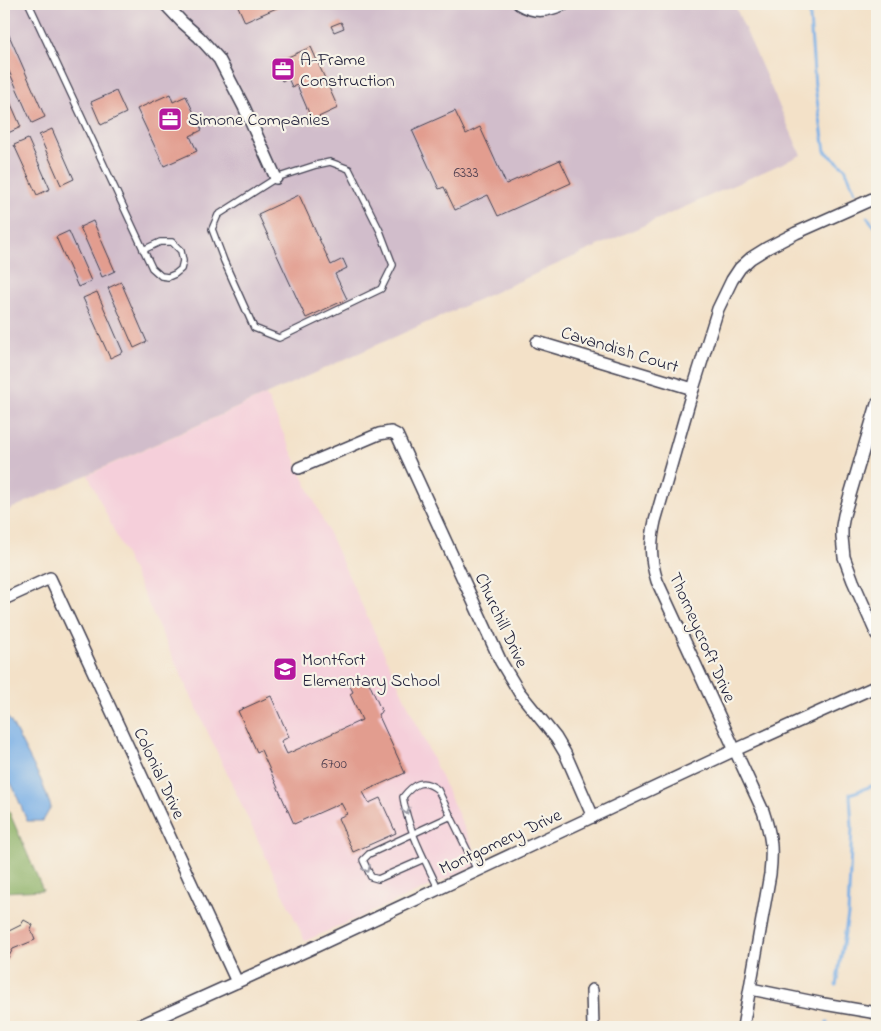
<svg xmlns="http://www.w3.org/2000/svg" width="881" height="1031" font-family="'Indie Flower',sans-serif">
  <rect width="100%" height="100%" fill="#f7f3e8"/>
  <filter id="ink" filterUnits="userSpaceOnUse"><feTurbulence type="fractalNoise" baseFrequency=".02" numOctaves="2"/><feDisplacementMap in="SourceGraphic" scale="10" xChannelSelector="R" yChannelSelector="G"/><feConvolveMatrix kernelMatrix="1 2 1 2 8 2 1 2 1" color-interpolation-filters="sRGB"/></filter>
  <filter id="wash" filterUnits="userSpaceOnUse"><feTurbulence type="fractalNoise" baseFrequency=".0096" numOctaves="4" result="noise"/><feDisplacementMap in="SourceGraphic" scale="20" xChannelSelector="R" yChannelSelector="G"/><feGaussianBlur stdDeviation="1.12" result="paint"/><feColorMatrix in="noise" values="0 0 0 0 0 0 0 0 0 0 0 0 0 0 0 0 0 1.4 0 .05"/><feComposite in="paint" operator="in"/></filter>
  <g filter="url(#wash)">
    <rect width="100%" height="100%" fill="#f3e1c8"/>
    <path fill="#f5cfda" d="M266,395L299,468L481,864L305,941L88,475Z"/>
    <path fill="#d1bdcb" d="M4,4H734L801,155L4,512Z"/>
    <path fill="#8cb166" stroke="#576a50" d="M4,800L43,890L4,892Z"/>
    <path fill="#77aee6" stroke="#4c6890" d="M4,713L11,722L41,780L51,807L43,821H27L14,789L4,770Z"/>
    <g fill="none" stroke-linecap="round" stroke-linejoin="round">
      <g stroke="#77aee6" stroke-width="3">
        <path d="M809,4L815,87L825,151L845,168L855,192"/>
        <path d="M867,217L877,229"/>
        <path d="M836,985L848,915L852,827L850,794L877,784"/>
        <path d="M826,1027L827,1022"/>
      </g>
    </g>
    <g id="blocks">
      <g fill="#e29d8f">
        <path d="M237,4H280L281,6L245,22Z"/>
        <path d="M341,22L344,28L334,32L331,26Z"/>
        <path d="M8,33L45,117L32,123L4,60V35Z"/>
        <path d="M311,47L338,108L312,120L297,85L292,87L288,78L282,81L274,63Z"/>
        <path d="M4,88L21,127L8,133L4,124Z"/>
        <path d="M116,91L126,113L101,125L91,102Z"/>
        <path d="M170,94L173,102L186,96L202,130L190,136L197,151L164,166L137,109Z"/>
        <path d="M455,111L466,134L480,127L506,184L560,160L571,183L498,216L488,195L455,210L444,187L439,189L412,130Z"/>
        <path d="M52,129L74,179L61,185L39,135Z"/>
        <path d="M28,139L50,189L37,195L14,145Z"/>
        <path d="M299,195L331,265L343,259L347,268L335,274L347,299L306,318L258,214Z"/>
        <path d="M93,221L115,271L102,277L80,227Z"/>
        <path d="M69,231L91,281L78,287L56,237Z"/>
        <path d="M121,282L147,342L134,348L108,288Z"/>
        <path d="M97,292L123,352L110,358L83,298Z"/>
        <path d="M366,676L382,712L378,714L405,773L363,792L369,803L380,798L396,833L353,852L338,818L347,814L341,803L294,824L261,750L257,752L238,711L271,696L289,737L281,741L287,754L362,720L350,694L353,692L349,684Z"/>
        <path d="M24,920L33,925L31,930L35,940L13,949L4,965V928L9,931L21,925Z"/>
      </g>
    </g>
  </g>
  <g filter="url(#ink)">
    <use href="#blocks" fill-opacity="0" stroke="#413f50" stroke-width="1"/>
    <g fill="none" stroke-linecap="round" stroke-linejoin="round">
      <g stroke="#413f50" stroke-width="8">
        <g id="lane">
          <path d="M29,4L152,268L161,276L168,277L175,274L181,269L183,261L181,251L172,242H160L143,250"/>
          <path d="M330,162L349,169L380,231L393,265L381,289L279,338L254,328L224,261L212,229L218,215L276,178L316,165Z"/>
          <path d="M424,859L378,879L371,877L363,860L369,854L451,816"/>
          <path d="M438,888C424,858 408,830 403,797C414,783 423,778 438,790L477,870"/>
        </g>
      </g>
      <g stroke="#413f50" stroke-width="14">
        <g id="street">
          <path d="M165,4L182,22L199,37L219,59L244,107L276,178"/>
          <path d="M519,4C536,14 547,11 565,4"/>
          <path d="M537,342L693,389"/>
          <path d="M877,404L844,515L842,526V537L844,557L853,581L877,635"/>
          <path d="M299,468L379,434L391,432L397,435L501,662L519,692L556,738L565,753L593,817"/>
          <path d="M4,599L50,578L237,982"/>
          <path d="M751,989L824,1004L877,1013"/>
          <path d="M592,990L593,1027"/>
          <path d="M137,1027L308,950L735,750L877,686"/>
          <path d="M743,1027L770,874C773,848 771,835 763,811L657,581C650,558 650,544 655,521L693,389L718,309L732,280L740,268L751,258L767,248L796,233L877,197"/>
        </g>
      </g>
      <use href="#lane" stroke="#fff" stroke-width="5.5"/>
      <use href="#street" stroke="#fff" stroke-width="11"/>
    </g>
    <defs><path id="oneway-chevron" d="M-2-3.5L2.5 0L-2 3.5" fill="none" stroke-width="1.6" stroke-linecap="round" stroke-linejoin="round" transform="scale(1.25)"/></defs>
    <g stroke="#9c9ca7">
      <use href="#oneway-chevron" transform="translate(406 811) rotate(75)"/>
      <use href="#oneway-chevron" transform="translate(367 869) rotate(65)"/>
    </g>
  </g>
  <defs>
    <g id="office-square" transform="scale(1.25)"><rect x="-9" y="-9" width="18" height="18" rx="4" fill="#b5179e" stroke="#f7f3e8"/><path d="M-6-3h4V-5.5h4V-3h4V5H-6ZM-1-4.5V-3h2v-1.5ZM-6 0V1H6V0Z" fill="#fff"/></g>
    <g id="school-square" transform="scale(1.25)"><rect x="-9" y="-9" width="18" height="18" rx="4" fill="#b5179e" stroke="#f7f3e8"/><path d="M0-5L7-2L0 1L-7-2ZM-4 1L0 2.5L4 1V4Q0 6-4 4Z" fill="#fff"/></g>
  </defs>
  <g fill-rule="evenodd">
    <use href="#office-square" x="283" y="69"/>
    <use href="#office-square" x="170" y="119"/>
    <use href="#school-square" x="285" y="669"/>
  </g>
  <g text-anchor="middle" stroke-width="4.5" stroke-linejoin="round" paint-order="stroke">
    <g font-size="15" fill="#524150">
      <text x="466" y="177">6333</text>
      <text x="334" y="768">6700</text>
    </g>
    <g font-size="18" fill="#22223b" stroke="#f7f3e8" text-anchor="start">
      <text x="300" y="65">A-Frame<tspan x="300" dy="21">Construction</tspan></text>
      <text x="188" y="125">Simone Companies</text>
      <text x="302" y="665">Montfort<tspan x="302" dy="21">Elementary School</tspan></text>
    </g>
    <g font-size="18" fill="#22223b" stroke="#f7f3e8">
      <text transform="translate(620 349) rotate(17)" y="6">Cavandish Court</text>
      <text transform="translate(502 620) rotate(65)" y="6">Churchill Drive</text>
      <text transform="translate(703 637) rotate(66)" y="6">Thorneycroft Drive</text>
      <text transform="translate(160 773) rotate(65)" y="6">Colonial Drive</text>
      <text transform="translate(500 841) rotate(-25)" y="6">Montgomery Drive</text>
    </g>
  </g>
  <rect width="881" height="1031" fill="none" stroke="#f7f3e8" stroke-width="20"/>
</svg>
